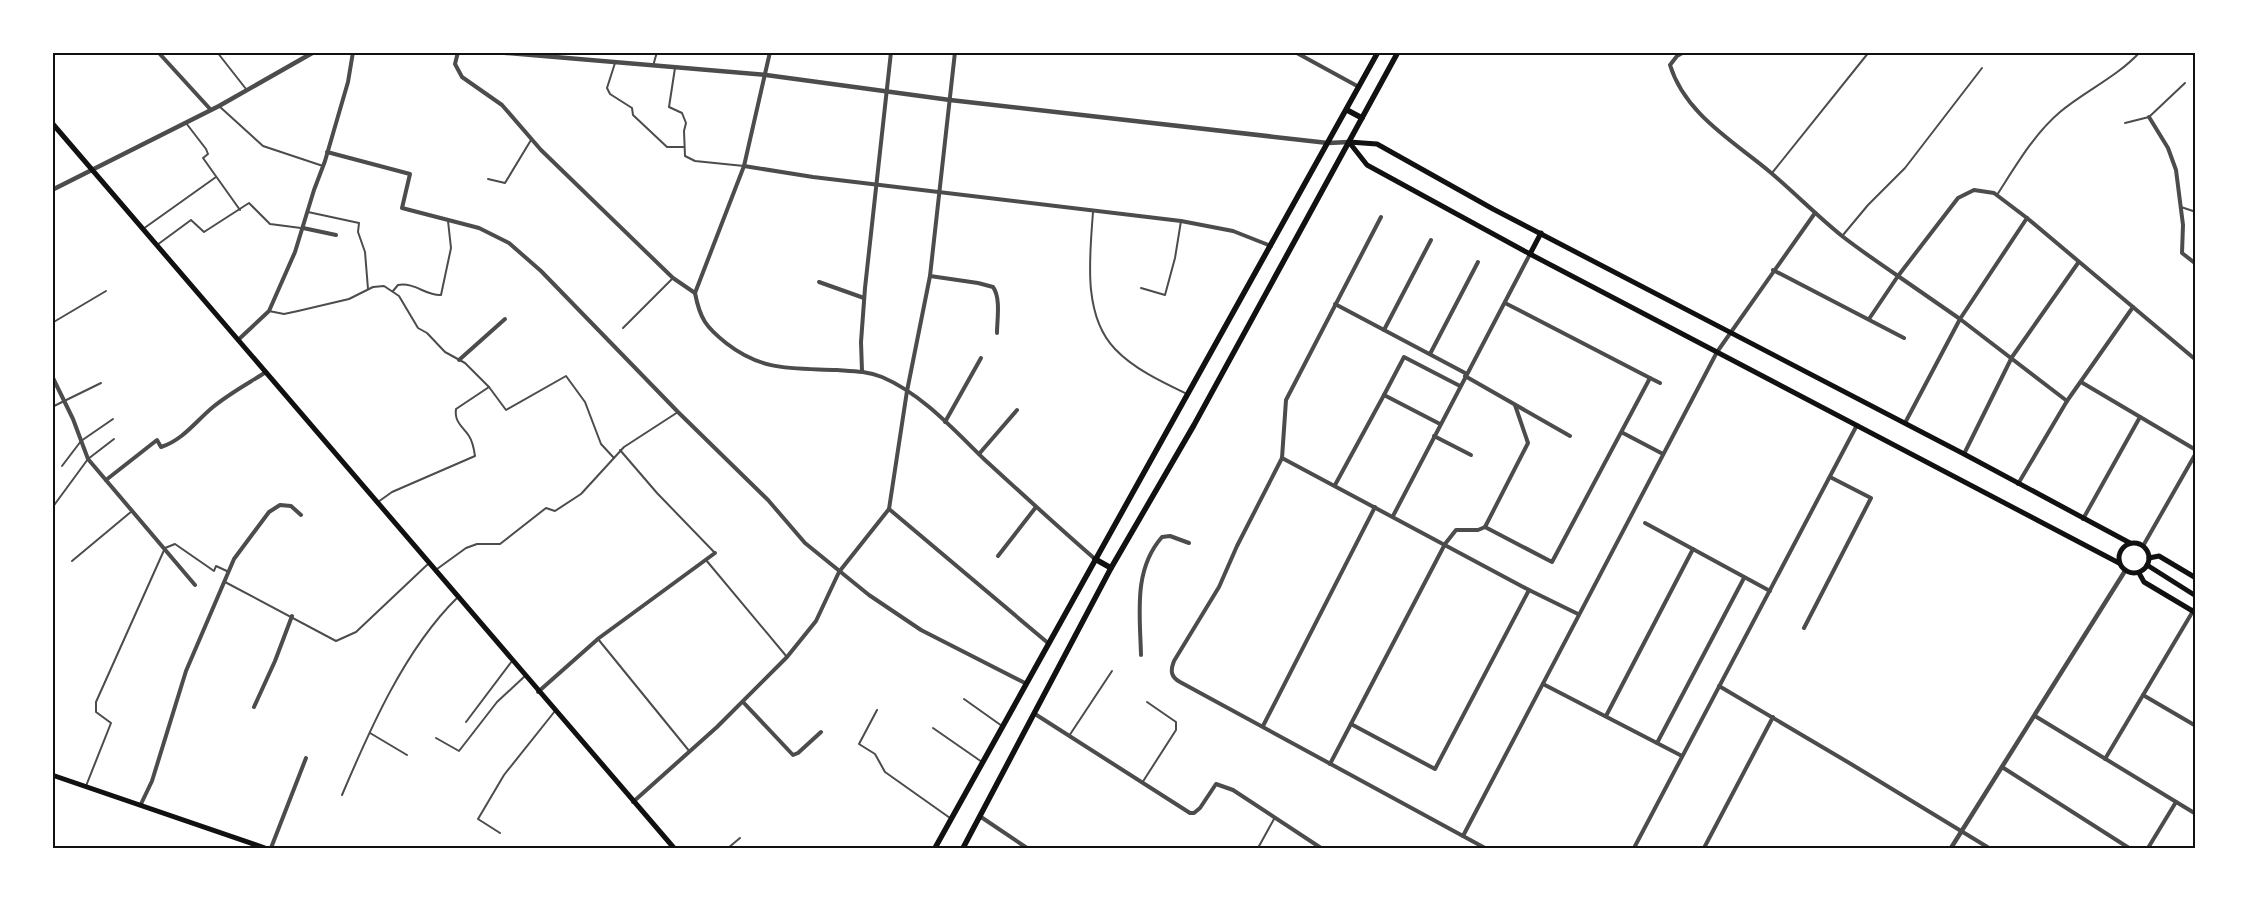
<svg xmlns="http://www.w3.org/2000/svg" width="2248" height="901" font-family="'IBM Plex Serif',serif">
  <rect width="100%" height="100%" fill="#fff"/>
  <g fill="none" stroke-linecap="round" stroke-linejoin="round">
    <g stroke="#4c4c4c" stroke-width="2">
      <path d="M217,52L246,89"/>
      <path d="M615,63L607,88L610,94L632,108L633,115L667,147H684"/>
      <path d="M653,66L657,52"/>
      <path d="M675,68L669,107L682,113L686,123L684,131L685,156L695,161L744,166"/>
      <path d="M219,106L263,146L323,166"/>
      <path d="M186,123L206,149L208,154L203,158L240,210"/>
      <path d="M2125,123L2149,117L2185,83"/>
      <path d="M1772,173L1869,52"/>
      <path d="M488,179L505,183L531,140"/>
      <path d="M1997,195C2015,167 2034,134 2060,112C2085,91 2117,77 2140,52"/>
      <path d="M2181,207L2196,212"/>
      <path d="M308,212L359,223L358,232L365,252L368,289"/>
      <path d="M1093,212C1090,255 1082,315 1115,349C1134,369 1162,382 1187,394"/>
      <path d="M143,229L216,177"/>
      <path d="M1843,235L1868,205L1905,168L1982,68"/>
      <path d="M157,245L191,220L204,232L249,203L270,224L301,228"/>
      <path d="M1141,288L1165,295L1175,258L1181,221"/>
      <path d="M393,291L398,285C415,282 426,296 441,295L451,248L448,221"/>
      <path d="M269,311L284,314L298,311L349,299L373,287L384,286L399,296L418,328L427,333L445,352L465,363L489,387L506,410L566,376L585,402L601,444L614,458"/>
      <path d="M52,323L106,291"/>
      <path d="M623,328L673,278"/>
      <path d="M52,407L101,383"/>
      <path d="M620,450L657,493L715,553"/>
      <path d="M62,466L81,441L113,419"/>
      <path d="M378,502L392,492L475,456C474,449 473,442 469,436C463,427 454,422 456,409L489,387"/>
      <path d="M52,508L88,459L114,439"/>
      <path d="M706,560L787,657"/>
      <path d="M72,561L132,511"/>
      <path d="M437,569L466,548L477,544H500L546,508L555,511L581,494L624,447L678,412"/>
      <path d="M225,582L336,641L356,632L428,564"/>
      <path d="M598,639L690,752"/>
      <path d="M964,699L1002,726"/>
      <path d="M877,710L859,744L875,754L885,772L950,818"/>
      <path d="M466,722L512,661"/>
      <path d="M933,728L982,762"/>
      <path d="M370,733L407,755"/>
      <path d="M1069,736L1112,671"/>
      <path d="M436,738L459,751L497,702L525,676"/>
      <path d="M1142,783L1176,730V722L1147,702"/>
      <path d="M86,786L111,723L96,712V702L165,548L175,544L214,571L216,566L229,572"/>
      <path d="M342,795C370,729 405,649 457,598"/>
      <path d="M500,833L478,819L504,775L555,711"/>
      <path d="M728,848L740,838"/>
      <path d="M1258,848L1274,819"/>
    </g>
    <g stroke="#4c4c4c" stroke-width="4">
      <path d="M158,52L211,110"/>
      <path d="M458,52L455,64L462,77L502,105L541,150L673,278L695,293"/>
      <path d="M1295,52L1359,87"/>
      <path d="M1684,52L1677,56L1670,65C1685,114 1733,141 1770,172C1795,193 1817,216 1842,236C1860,250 1879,263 1898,276L1958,198L1974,190L1994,193L2027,218L2196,360"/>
      <path d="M2149,117L2168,148L2176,170L2183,225L2182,253L2196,264"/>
      <path d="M327,152L410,174L402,208L479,228L509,243L541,271L678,412L768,500L805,543L869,595L921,630L1025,683"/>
      <path d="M744,166L813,177L1181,221L1233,231L1271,246"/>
      <path d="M1381,217L1286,400L1282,458L1237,546L1219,587L1174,661C1170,671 1171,677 1180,682L1485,848"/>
      <path d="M303,228L336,235"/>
      <path d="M1773,270L1904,338"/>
      <path d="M930,276L978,283L993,287C1001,298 997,320 997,333"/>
      <path d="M819,282L864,298"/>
      <path d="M695,293C700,319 706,327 726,343C763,372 793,368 837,370C852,371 867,371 882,377C922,394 954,430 985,460C1021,493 1057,526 1095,559"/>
      <path d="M695,293L744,166L770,52"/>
      <path d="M1505,303L1650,378"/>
      <path d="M1335,304L1467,374"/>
      <path d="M1869,319L1898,276L1960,319L2067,401"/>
      <path d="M1384,330L1431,240"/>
      <path d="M238,340L269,311L295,252L314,190L325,161L348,82L353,52"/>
      <path d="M1430,354L1478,262"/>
      <path d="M459,360L505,319"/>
      <path d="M862,371L861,342L865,288L891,52"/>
      <path d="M52,376L73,419L88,459L195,585"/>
      <path d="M1465,376L1570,436"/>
      <path d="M2081,382L2196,450"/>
      <path d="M945,422L981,358"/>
      <path d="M1905,423L1960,319L2027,218"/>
      <path d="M1440,424L1384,395L1404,357L1460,386"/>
      <path d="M1623,433L1663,454"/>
      <path d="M1434,436L1471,455"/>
      <path d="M979,454L1017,410"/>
      <path d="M1964,454L2012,357L2078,263"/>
      <path d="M1282,458L1529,590L1578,614"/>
      <path d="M106,480L157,440L161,447C183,440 196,421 213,407C230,393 249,383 266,372"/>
      <path d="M2018,484L2067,401L2133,307"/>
      <path d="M1335,485L1384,395"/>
      <path d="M889,509L1048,643"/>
      <path d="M1393,516L1530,254"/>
      <path d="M2083,519L2140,417"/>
      <path d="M1645,523L1770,591"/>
      <path d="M1485,527L1528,443L1515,405"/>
      <path d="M2143,546L2196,453"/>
      <path d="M998,556L1036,507"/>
      <path d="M1804,628L1871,498L1830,477"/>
      <path d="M1141,655C1140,614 1133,570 1162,537L1170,536L1189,543"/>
      <path d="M1543,684L1682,756"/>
      <path d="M1719,686L1851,764L1989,848"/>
      <path d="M538,692L599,638L715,553"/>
      <path d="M2143,695L2196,726"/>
      <path d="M743,702L793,755L798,753L821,732"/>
      <path d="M254,707L275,661L292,616"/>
      <path d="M1035,714L1190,813H1194L1200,808L1216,784L1233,790L1321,848"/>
      <path d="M1606,716L1693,549"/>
      <path d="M2035,716L2196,814"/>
      <path d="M1351,724L1435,769L1529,590"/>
      <path d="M1263,726L1375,507"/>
      <path d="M1657,743L1744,578"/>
      <path d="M2105,759L2196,606"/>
      <path d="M1330,764L1445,544L1456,530H1478L1485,527L1552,562L1650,378L1660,383"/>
      <path d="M2002,767L2129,848"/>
      <path d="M633,802L717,727L787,657L816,621L839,572L889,509L907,391L930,276L955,52"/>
      <path d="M141,804L152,781L186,671L234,559L269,512L280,505L291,506L301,515"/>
      <path d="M981,817L1027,848"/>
      <path d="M1463,836L1717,352L1815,213"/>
      <path d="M271,848L306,758"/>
      <path d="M1634,848L1857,425"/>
      <path d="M1704,848L1773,717"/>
      <path d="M2148,848L2176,802"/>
    </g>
    <g stroke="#4c4c4c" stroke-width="4.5">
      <path d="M495,52L766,75L950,100L1328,143L1349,142"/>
      <path d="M52,190L219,106L314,52"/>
      <path d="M1951,848L2125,571"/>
    </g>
    <g stroke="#111" stroke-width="5">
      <path d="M52,123L674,848"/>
      <path d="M1349,142L1367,165L1530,254L2119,563"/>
      <path d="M1349,142L1377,144L1493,209L1964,454L2130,543"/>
      <path d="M1530,254L1541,233"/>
      <circle cx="2134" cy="558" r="15"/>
      <path d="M2149,558L2159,556L2196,578"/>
      <path d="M2147,565L2196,596"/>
      <path d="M2139,573L2144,582L2196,613"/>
      <path d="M52,775L265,848"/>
    </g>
    <g stroke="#111" stroke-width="5.5">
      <path d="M1347,110L1362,118"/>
      <path d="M1095,559L1111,568"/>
      <path d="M935,848L1378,52"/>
      <path d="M963,848L1111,568L1194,425L1398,52"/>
    </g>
  </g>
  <rect width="2248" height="901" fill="none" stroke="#ffffff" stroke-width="108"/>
  <rect x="54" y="54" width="2140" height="793" fill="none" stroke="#111" stroke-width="2"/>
</svg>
